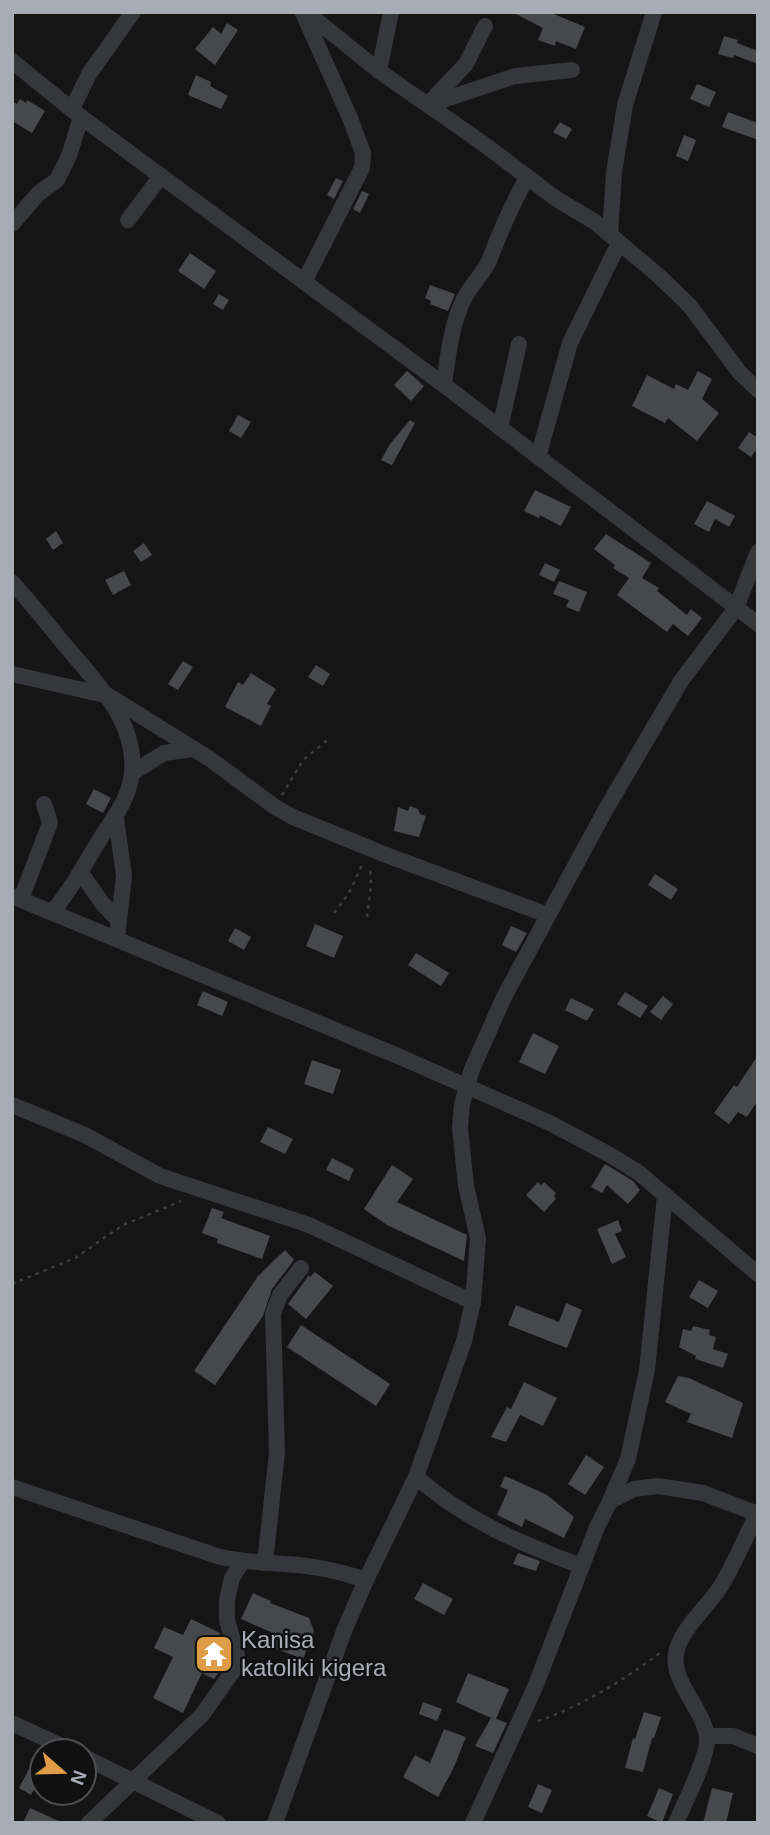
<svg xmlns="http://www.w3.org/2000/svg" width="770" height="1835" font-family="Helvetica,sans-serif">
  <rect width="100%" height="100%" fill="#151516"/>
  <g fill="#47484b">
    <path d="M512,12H549L585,27L576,49L556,41L555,46L538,40L543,28Z"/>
    <path d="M227,23L238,30L215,65L195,49L213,27L221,34Z"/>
    <path d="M724,36L738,40L737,43L758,51V64L734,55L733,58L718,54Z"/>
    <path d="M196,75L211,82L210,86L228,96L221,109L188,95Z"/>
    <path d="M697,84L716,92L709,107L690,99Z"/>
    <path d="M20,99L26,103L27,100L45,111L32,133L12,121V101L17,104Z"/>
    <path d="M728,112L758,123V140L722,127Z"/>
    <path d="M560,122L572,129L566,139L553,132Z"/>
    <path d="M684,135L696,140L688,161L676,156Z"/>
    <path d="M336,178L343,181L334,199L327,195Z"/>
    <path d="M362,191L369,194L360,213L353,209Z"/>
    <path d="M190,253L216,271L204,289L178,271Z"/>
    <path d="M430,285L455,294L448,311L430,304L431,301L425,298Z"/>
    <path d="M219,294L229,300L223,310L213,304Z"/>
    <path d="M407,371L424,386L411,401L394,385Z"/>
    <path d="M698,371L712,379L702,399L719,413L697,441L668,418L665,423L632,406L647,375L674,389L676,384L688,390Z"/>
    <path d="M238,415L251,422L241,438L229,431Z"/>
    <path d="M410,420L415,423L392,465L381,460L390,444Z"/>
    <path d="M749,432L758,438V447L751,457L738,448Z"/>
    <path d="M535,490L571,507L561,526L540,515L539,518L524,511Z"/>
    <path d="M707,501L735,516L729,527L715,519L709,532L694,524Z"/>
    <path d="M56,531L63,543L53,550L46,539Z"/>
    <path d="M606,534L651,563L642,578L659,588L657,591L687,615L691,609L702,618L688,636L673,624L667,632L617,595L629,578L613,568L615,565L594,549Z"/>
    <path d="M144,543L152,555L141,562L133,551Z"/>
    <path d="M545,563L560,570L554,582L539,575Z"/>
    <path d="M124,571L131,585L113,595L105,580Z"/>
    <path d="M559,581L587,592L579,612L566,607L569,600L553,594Z"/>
    <path d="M183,661L193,667L178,690L168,684Z"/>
    <path d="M316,665L330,674L323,686L308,677Z"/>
    <path d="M251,673L276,689L267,704L271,706L261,726L225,707L238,682L243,685Z"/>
    <path d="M94,789L111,798L103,813L86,804Z"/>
    <path d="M410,806L418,809L420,814L426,816L419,837L394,831L398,807L408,811Z"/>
    <path d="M655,874L678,889L671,900L648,885Z"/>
    <path d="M315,924L343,936L334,958L306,946Z"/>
    <path d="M511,926L527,933L516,952L502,945Z"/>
    <path d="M235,928L251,937L244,950L228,941Z"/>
    <path d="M416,953L449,973L441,986L408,965Z"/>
    <path d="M203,991L228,1002L222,1016L197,1005Z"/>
    <path d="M625,992L648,1006L640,1018L617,1004Z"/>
    <path d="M663,996L673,1004L661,1020L650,1012Z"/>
    <path d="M571,998L594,1009L587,1021L565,1010Z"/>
    <path d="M533,1033L559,1046L545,1074L519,1062Z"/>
    <path d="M758,1055V1100L747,1117L738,1112L729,1124L714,1113L734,1085L737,1087Z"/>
    <path d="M312,1060L341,1070L333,1094L304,1084Z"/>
    <path d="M268,1127L293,1139L285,1154L260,1142Z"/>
    <path d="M332,1158L354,1169L349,1181L326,1170Z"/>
    <path d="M605,1164L633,1181L640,1190L628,1204L607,1185L602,1193L591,1187Z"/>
    <path d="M392,1165L413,1179L397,1202L467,1235L464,1261L387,1225L364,1209Z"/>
    <path d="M538,1182L541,1185L544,1182L556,1193L554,1196L556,1199L544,1212L526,1195Z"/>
    <path d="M212,1208L224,1212L221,1218L270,1236L262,1259L217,1243L218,1239L202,1233Z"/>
    <path d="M618,1220L622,1231L615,1234L626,1257L612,1264L597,1229Z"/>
    <path d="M285,1250L294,1260L272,1289L263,1316L215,1385L194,1371L258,1276Z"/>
    <path d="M315,1272L333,1286L306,1319L288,1304L309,1275L310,1277Z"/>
    <path d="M699,1280L718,1291L708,1308L689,1297Z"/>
    <path d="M566,1303L582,1310L567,1348L508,1325L516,1305L559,1322Z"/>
    <path d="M301,1325L390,1384L376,1406L287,1347Z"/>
    <path d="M693,1326L710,1330L709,1335L716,1337L713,1349L728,1354L723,1368L695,1359L696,1356L679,1347L683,1329L691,1331Z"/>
    <path d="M678,1376L689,1378L743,1403L732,1438L687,1422L691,1414L665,1402Z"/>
    <path d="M524,1382L557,1398L543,1426L520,1415L506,1442L491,1437L507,1407L511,1409Z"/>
    <path d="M586,1455L604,1467L585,1495L568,1484Z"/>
    <path d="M505,1476L547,1495L574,1517L564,1538L525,1519L522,1527L497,1515L508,1490L500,1487Z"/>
    <path d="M518,1553L540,1561L536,1571L513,1564Z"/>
    <path d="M423,1583L453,1599L444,1615L414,1599Z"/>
    <path d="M253,1593L271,1601L270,1603L309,1618L314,1631L303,1659L266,1645L271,1632L241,1619Z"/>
    <path d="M191,1619L220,1633L214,1645L225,1650L226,1655L223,1667L214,1679L202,1673L183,1713L153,1698L173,1657L154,1648L164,1627L183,1635Z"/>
    <path d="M468,1673L509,1689L496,1719L507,1723L493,1753L475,1746L491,1718L456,1702Z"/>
    <path d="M423,1702L442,1709L437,1721L419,1714Z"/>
    <path d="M644,1712L661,1717L654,1738H652L643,1772L625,1768L633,1738L635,1739Z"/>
    <path d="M444,1729L466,1737L454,1767L438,1797L403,1777L415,1755L430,1763Z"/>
    <path d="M29,1769L41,1775L31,1795L19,1788Z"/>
    <path d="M538,1784L552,1790L542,1813L528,1807Z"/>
    <path d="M659,1788L673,1794L662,1823L647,1816Z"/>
    <path d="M712,1788L733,1793L726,1823H703Z"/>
    <path d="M30,1808L63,1823H23Z"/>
  </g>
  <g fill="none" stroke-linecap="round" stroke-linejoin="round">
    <g stroke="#3c3e42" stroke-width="2.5" stroke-dasharray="3.5 5" stroke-linecap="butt">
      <path d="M282,795L303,760L330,738"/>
      <path d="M334,913L349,893L363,863"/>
      <path d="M367,917L371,886L370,866"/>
      <path d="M12,1284L75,1258L123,1225L181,1201"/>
      <path d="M538,1721C582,1706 622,1681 660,1653"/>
    </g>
    <g stroke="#36373b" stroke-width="16">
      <path d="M306,12L379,71L481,142L558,200L595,222L660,277L690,306L740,373L758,390"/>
      <path d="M303,13L350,118L363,153L362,168L304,282"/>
      <path d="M12,61L81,117L444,385L758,624"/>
      <path d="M379,71L391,12"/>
      <path d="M432,100L466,64L485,26"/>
      <path d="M428,105L515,76L572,70"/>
      <path d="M72,109L89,74L133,12"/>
      <path d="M128,220L161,176"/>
      <path d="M12,224L38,194L57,180L69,156L81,117"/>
      <path d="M610,235L614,172L625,105L654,12"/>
      <path d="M444,385C448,356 451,323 465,297C472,284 483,274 489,261C500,232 511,205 527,178"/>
      <path d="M500,428L519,344"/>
      <path d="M538,457L570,343L619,243"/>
      <path d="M12,582C30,602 47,623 64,644C94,680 137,720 132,773C128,803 112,819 97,844C83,867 71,890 53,911"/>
      <path d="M12,674L109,696L210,759L275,807L293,817L386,855L548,915"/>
      <path d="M132,773L164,753L193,749"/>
      <path d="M116,818L124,876L117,938"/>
      <path d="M81,873L102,903L119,921"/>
      <path d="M12,896L398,1056L550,1123L612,1156L639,1173L758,1274"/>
      <path d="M21,899L50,823L44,804"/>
      <path d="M12,1105L85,1135L160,1176L309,1225L473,1302"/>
      <path d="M416,1477C469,1522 517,1542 581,1566"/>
      <path d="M12,1487L217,1556C239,1562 260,1562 283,1564C312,1565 339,1571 366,1580"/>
      <path d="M610,1501L628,1459L647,1370L665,1195"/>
      <path d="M265,1563L277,1453L273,1314L280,1295L301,1268"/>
      <path d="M12,1723L72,1751"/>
      <path d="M707,1736H733L758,1746"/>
      <path d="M84,1757L218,1823"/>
      <path d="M89,1823L202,1715L233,1671L237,1655L227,1620V1600L232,1578L242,1562"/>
      <path d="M275,1823L344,1631L366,1580L416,1477L464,1341L473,1302L478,1238L466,1186L460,1128L462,1104L472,1069L504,997L606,809L681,681L736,608L758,552"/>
      <path d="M473,1823L535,1687L597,1527L610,1501L634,1489L658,1486L703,1493L758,1514"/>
      <path d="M676,1823C684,1804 709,1756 707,1737C703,1707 671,1683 676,1653C681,1628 708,1607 721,1586C735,1563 745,1538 757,1514"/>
    </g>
  </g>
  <defs>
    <g id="temple-square" transform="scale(2.0125)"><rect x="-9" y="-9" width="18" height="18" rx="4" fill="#dd9c45" stroke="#101011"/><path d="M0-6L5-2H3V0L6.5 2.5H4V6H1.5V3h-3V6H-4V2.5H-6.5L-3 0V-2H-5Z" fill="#fff"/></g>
  </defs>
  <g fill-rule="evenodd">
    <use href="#temple-square" x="214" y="1654"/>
  </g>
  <g text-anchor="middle" stroke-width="5" stroke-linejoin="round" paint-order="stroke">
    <g font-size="24" fill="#a8adb5" stroke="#101011" text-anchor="start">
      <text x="241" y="1648">Kanisa<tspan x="241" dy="28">katoliki kigera</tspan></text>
    </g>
  </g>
  <rect width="770" height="1835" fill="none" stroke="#a8adb5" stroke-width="28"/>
  <g transform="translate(63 1772) rotate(110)"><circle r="33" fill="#101011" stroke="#4d4f53" stroke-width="2"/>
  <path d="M0-5L12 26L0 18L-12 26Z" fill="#dd9c45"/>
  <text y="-10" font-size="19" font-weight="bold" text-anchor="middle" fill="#a8adb5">N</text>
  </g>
</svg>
